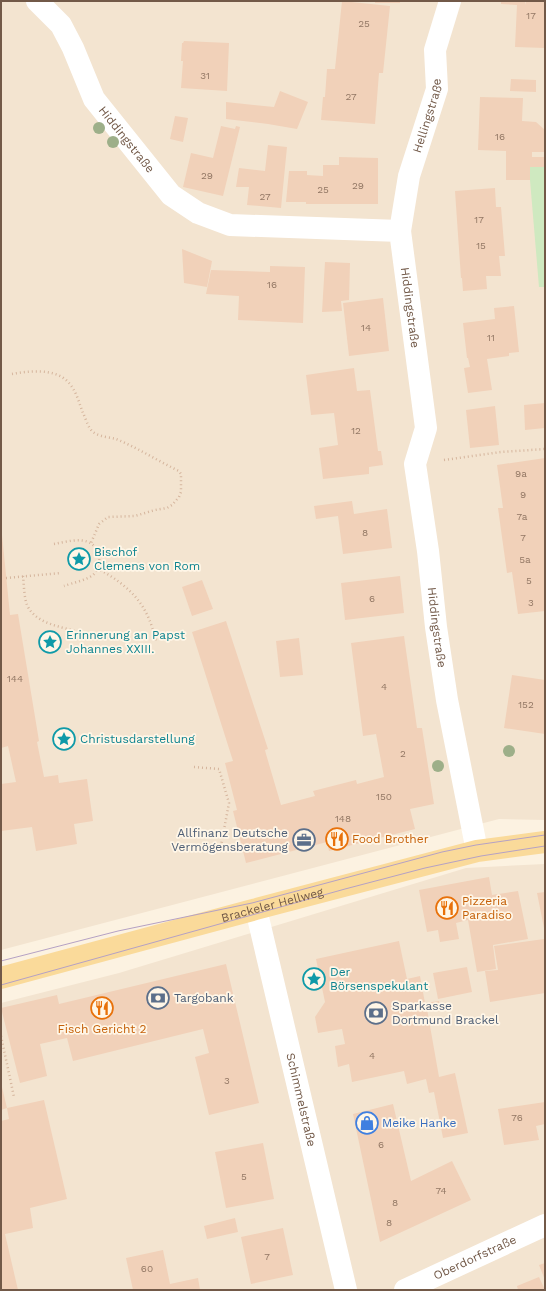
<svg xmlns="http://www.w3.org/2000/svg" width="546" height="1291" font-family="'Work Sans',sans-serif">
  <rect width="100%" height="100%" fill="#fcf2e1"/>
  <g fill="#f3e4d0">
    <path d="M1,1H545V820L499,819L1,950Z"/>
    <path d="M545,864V1290H1V1003L119,973L466,868Z"/>
  </g>
  <path fill="#cfe9c0" d="M530,167H545V287H539L530,180Z"/>
  <g fill="#f1d1b9">
    <path d="M342,1L390,6L383,73H379L375,124L321,120L323,97H325L327,69H335Z"/>
    <rect x="375" y="1" width="25" height="2"/>
    <path d="M501,1H525V5L526,1H545V48L515,47L517,5L501,4Z"/>
    <path d="M184,41L229,43L227,91L181,88L183,61H181L182,43H183Z"/>
    <path d="M511,79L536,80V92L510,91Z"/>
    <path d="M280,91L308,102L297,129L268,124L226,119V102L274,107Z"/>
    <path d="M480,97L523,98L522,121L536,122L545,130L544,152H532V157H545V167H530V180H506V151L478,150Z"/>
    <path d="M175,116L188,118L183,142L170,139Z"/>
    <path d="M221,126L235,129L236,126L240,127L223,196L183,187L191,153L213,158Z"/>
    <path d="M268,145L287,147L281,208L247,205L249,187H236L239,168L265,171Z"/>
    <path d="M339,157L378,158V204H306V202H286L289,171H307V175L323,176V165H339Z"/>
    <path d="M495,188L496,207H501L505,256H499L501,276H486L487,289L463,291L462,278H461L455,191Z"/>
    <path d="M182,249L212,261L207,287L184,283Z"/>
    <path d="M325,262L350,263L349,300L341,301L342,311L322,312Z"/>
    <path d="M270,266L305,267L303,323L238,320L239,296L206,294L211,270L270,272Z"/>
    <path d="M383,298L389,351L349,356L343,303Z"/>
    <path d="M514,306L519,352L509,353V356L487,359L492,390L468,393L464,368L470,367L468,358H467L463,323L495,319L494,308Z"/>
    <path d="M354,368L357,391L370,390L378,451H381L383,465L369,467V474L323,479L319,448L338,445L334,413L311,415L306,375Z"/>
    <path d="M545,403V428L525,430L524,405Z"/>
    <path d="M495,406L499,445L470,448L466,410Z"/>
    <path d="M545,458V611L518,614L512,572L507,573L501,530L498,508H503L497,465Z"/>
    <path d="M352,501L354,514L387,509L392,548L343,554L338,516L316,519L314,506Z"/>
    <path d="M1,535H2L10,615L18,614L39,741L37,742L44,777L58,775L59,783L87,779L93,821L74,824L77,844L36,851L32,827L1,831V784L16,782L8,746L1,748Z"/>
    <path d="M400,576L404,613L345,620L341,583Z"/>
    <path d="M202,580L213,609L192,616L182,587Z"/>
    <path d="M226,621L268,749L265,750L266,754L281,805L315,796L313,791L356,780L357,784L384,777L376,734L363,736L351,643L404,636L417,728H422L434,804L410,809L415,829L329,851L327,842L246,863L233,811L237,810L225,763L233,761L192,632Z"/>
    <path d="M299,638L303,675L280,677L276,641Z"/>
    <path d="M512,675L545,680V734L504,728Z"/>
    <path d="M489,877L492,895L518,891L528,939L493,945L496,969L477,972L468,920L456,923L459,939L440,942L438,930L427,932L419,890Z"/>
    <path d="M545,892V928H544L537,893Z"/>
    <path d="M544,939L545,993L490,1002L485,971L498,970L494,946Z"/>
    <path d="M399,941L407,979L420,976L425,1003L439,1001L440,1007L427,1009L439,1077L455,1073L468,1133L443,1138L434,1092L429,1093L426,1079L407,1084L404,1071L352,1082L349,1064L338,1067L335,1046L345,1044L342,1029L318,1033L315,1017L325,1002L316,959Z"/>
    <path d="M226,964L259,1103L209,1115L195,1057L209,1053L203,1029L73,1061L67,1038L40,1044L47,1076L20,1083L1,1008L57,995L59,1004Z"/>
    <path d="M467,967L472,992L438,999L433,973Z"/>
    <path d="M1,1083L7,1108L1,1110Z"/>
    <path d="M44,1100L67,1199L30,1208L33,1228L5,1234L18,1290H1V1121L9,1119L7,1108Z"/>
    <path d="M545,1102V1124L536,1126L539,1140L504,1145L498,1109Z"/>
    <path d="M393,1104L411,1181L452,1161L471,1200L380,1242L353,1114Z"/>
    <path d="M263,1143L274,1199L226,1208L215,1152Z"/>
    <path d="M235,1218L238,1232L207,1239L204,1226Z"/>
    <path d="M283,1228L293,1275L251,1284L241,1237Z"/>
    <path d="M163,1250L170,1284L198,1278L200,1290H133L126,1258Z"/>
    <path d="M545,1263V1280L539,1265Z"/>
    <path d="M539,1277L545,1290H518L517,1286Z"/>
  </g>
  <g fill="none" stroke-linecap="round" stroke-linejoin="round">
    <g stroke="#d5b59d" stroke-width="2.5" stroke-dasharray="1 3" stroke-linecap="butt">
      <path d="M12,374C28,371 54,368 67,381C76,389 79,403 83,413C86,419 88,428 93,432C100,437 109,437 116,439C138,448 158,461 179,471L181,474V492L179,497L172,505L167,508L155,510L135,516L108,517L99,524L91,543"/>
      <path d="M444,460L501,452L545,449"/>
      <path d="M54,544C71,541 94,533 99,557C100,563 98,570 94,574C88,580 72,583 64,586"/>
      <path d="M97,568C131,587 148,604 156,642"/>
      <path d="M23,576C24,585 24,597 27,605C35,623 58,626 75,631"/>
      <path d="M6,578L61,573"/>
      <path d="M194,767L219,769L229,803L220,851"/>
      <path d="M1,1036L14,1097"/>
    </g>
    <g stroke="#fff" stroke-width="22">
      <path id="s1" d="M37,1L61,25L73,48L94,99L171,195L198,213L230,225L400,231L426,428L415,464L428,551L436,627L447,700L477,851"/>
      <path id="s2" d="M400,231L409,176L437,89L435,50L450,1"/>
      <path id="s3" d="M256,909L346,1290"/>
      <path id="s4" d="M405,1290L545,1225"/>
    </g>
    <path stroke="#fada9a" stroke-width="22" id="s5" d="M1,978L256,909L477,851L545,842"/>
    <g stroke="#b5a1c4" stroke-width="1">
      <path d="M1,961L118,931L252,903L442,852L476,845L545,835"/>
      <path d="M1,985L345,889L425,868L481,856L545,846"/>
    </g>
  </g>
  <g fill="#9daf89">
    <circle cx="99" cy="128" r="6"/>
    <circle cx="113" cy="142" r="6"/>
    <circle cx="509" cy="751" r="6"/>
    <circle cx="438" cy="766" r="6"/>
  </g>
  <defs>
    <g id="sight-ring" transform="scale(1.15)"><circle r="9.5" fill="#fff6e7" stroke="#0f9aa8" stroke-width="1.5"/><path d="M0-6L1.8-2.2L6-1.7L2.9 1.2L3.7 5.4L0 3.3L-3.7 5.4L-2.9 1.2L-6-1.7L-1.8-2.2Z" fill="#0f9aa8"/></g>
    <g id="restaurant-ring" transform="scale(1.15)"><circle r="9.5" fill="#fff6e7" stroke="#e8710a" stroke-width="1.5"/><path d="M-5-6h1v4h1v-4h1v4h1v-4h1v5L-1.5 .5V6h-2V.5L-5-1ZM5-6V6H3V1.5H1.5Q1.5-4 5-6Z" fill="#e8710a"/></g>
    <g id="office-ring" transform="scale(1.15)"><circle r="9.5" fill="#fff6e7" stroke="#5c6f8a" stroke-width="1.5"/><path d="M-6-3h4V-5.5h4V-3h4V5H-6ZM-1-4.5V-3h2v-1.5ZM-6 0V1H6V0Z" fill="#5c6f8a"/></g>
    <g id="bank-ring" transform="scale(1.15)"><circle r="9.5" fill="#fff6e7" stroke="#5c6f8a" stroke-width="1.5"/><path d="M-6-4H6V4H-6ZM0-2.3a2.3 2.3 0 1 0 0 4.6a2.3 2.3 0 1 0 0-4.6Z" fill="#5c6f8a"/></g>
    <g id="shop-ring" transform="scale(1.15)"><circle r="9.5" fill="#fff6e7" stroke="#3f7fe0" stroke-width="1.5"/><path d="M-5-2.5h2.3a2.7 3.5 0 0 1 5.4 0H5L5.5 6h-11ZM-1.5-2.5h3a1.5 2.3 0 0 0-3 0Z" fill="#3f7fe0"/></g>
  </defs>
  <g fill-rule="evenodd">
    <use href="#sight-ring" x="79" y="559"/>
    <use href="#sight-ring" x="50" y="642"/>
    <use href="#sight-ring" x="64" y="739"/>
    <use href="#restaurant-ring" x="337" y="839"/>
    <use href="#office-ring" x="304" y="840"/>
    <use href="#restaurant-ring" x="447" y="908"/>
    <use href="#sight-ring" x="314" y="979"/>
    <use href="#bank-ring" x="158" y="998"/>
    <use href="#restaurant-ring" x="102" y="1008"/>
    <use href="#bank-ring" x="376" y="1013"/>
    <use href="#shop-ring" x="367" y="1123"/>
  </g>
  <g text-anchor="middle" stroke-width="3.5" stroke-linejoin="round" paint-order="stroke">
    <g font-size="10" fill="#927764">
      <text x="531" y="19">17</text>
      <text x="364" y="27">25</text>
      <text x="205" y="79">31</text>
      <text x="351" y="100">27</text>
      <text x="500" y="140">16</text>
      <text x="207" y="179">29</text>
      <text x="358" y="189">29</text>
      <text x="323" y="193">25</text>
      <text x="265" y="200">27</text>
      <text x="479" y="223">17</text>
      <text x="481" y="249">15</text>
      <text x="272" y="288">16</text>
      <text x="366" y="331">14</text>
      <text x="491" y="341">11</text>
      <text x="356" y="434">12</text>
      <text x="521" y="477">9a</text>
      <text x="523" y="498">9</text>
      <text x="522" y="520">7a</text>
      <text x="365" y="536">8</text>
      <text x="523" y="541">7</text>
      <text x="525" y="563">5a</text>
      <text x="529" y="584">5</text>
      <text x="372" y="602">6</text>
      <text x="531" y="606">3</text>
      <text x="15" y="682">144</text>
      <text x="384" y="690">4</text>
      <text x="526" y="708">152</text>
      <text x="403" y="757">2</text>
      <text x="384" y="800">150</text>
      <text x="343" y="822">148</text>
      <text x="372" y="1059">4</text>
      <text x="227" y="1084">3</text>
      <text x="517" y="1121">76</text>
      <text x="381" y="1148">6</text>
      <text x="244" y="1180">5</text>
      <text x="441" y="1194">74</text>
      <text x="395" y="1206">8</text>
      <text x="389" y="1226">8</text>
      <text x="267" y="1260">7</text>
      <text x="147" y="1272">60</text>
    </g>
    <g font-size="12" fill="#725948" stroke="#fff6e7">
      <text dy="4" stroke="none"><textPath href="#s2" startOffset="119">Hellingstraße</textPath></text>
      <text dy="4" stroke="none"><textPath href="#s1" startOffset="167">Hiddingstraße</textPath></text>
      <text dy="4" stroke="none"><textPath href="#s1" startOffset="552">Hiddingstraße</textPath></text>
      <text dy="4" stroke="none"><textPath href="#s1" startOffset="876">Hiddingstraße</textPath></text>
      <text dy="4" stroke="none"><textPath href="#s5" startOffset="281">Brackeler Hellweg</textPath></text>
      <text dy="4" stroke="none"><textPath href="#s3" startOffset="196">Schimmelstraße</textPath></text>
      <text dy="4" stroke="none"><textPath href="#s4" startOffset="77">Oberdorfstraße</textPath></text>
    </g>
    <g font-size="12" fill="#0d838f" stroke="#fff6e7" text-anchor="start">
      <text x="94" y="556">Bischof<tspan x="94" dy="14">Clemens von Rom</tspan></text>
      <text x="66" y="639">Erinnerung an Papst<tspan x="66" dy="14">Johannes XXIII.</tspan></text>
      <text x="80" y="743">Christusdarstellung</text>
      <text x="330" y="976">Der<tspan x="330" dy="14">Börsenspekulant</tspan></text>
    </g>
    <g font-size="12" fill="#4e5e75" stroke="#fff6e7" text-anchor="start">
      <text x="288" y="837" text-anchor="end">Allfinanz Deutsche<tspan x="288" dy="14">Vermögensberatung</tspan></text>
      <text x="174" y="1002">Targobank</text>
      <text x="392" y="1010">Sparkasse<tspan x="392" dy="14">Dortmund Brackel</tspan></text>
    </g>
    <g font-size="12" fill="#c56008" stroke="#fff6e7" text-anchor="start">
      <text x="352" y="843">Food Brother</text>
      <text x="462" y="905">Pizzeria<tspan x="462" dy="14">Paradiso</tspan></text>
      <text x="102" y="1033" text-anchor="middle">Fisch Gericht 2</text>
    </g>
    <g font-size="12" fill="#366cbe" stroke="#fff6e7" text-anchor="start">
      <text x="382" y="1127">Meike Hanke</text>
    </g>
  </g>
  <rect width="546" height="1291" fill="none" stroke="#725948" stroke-width="4"/>
</svg>
